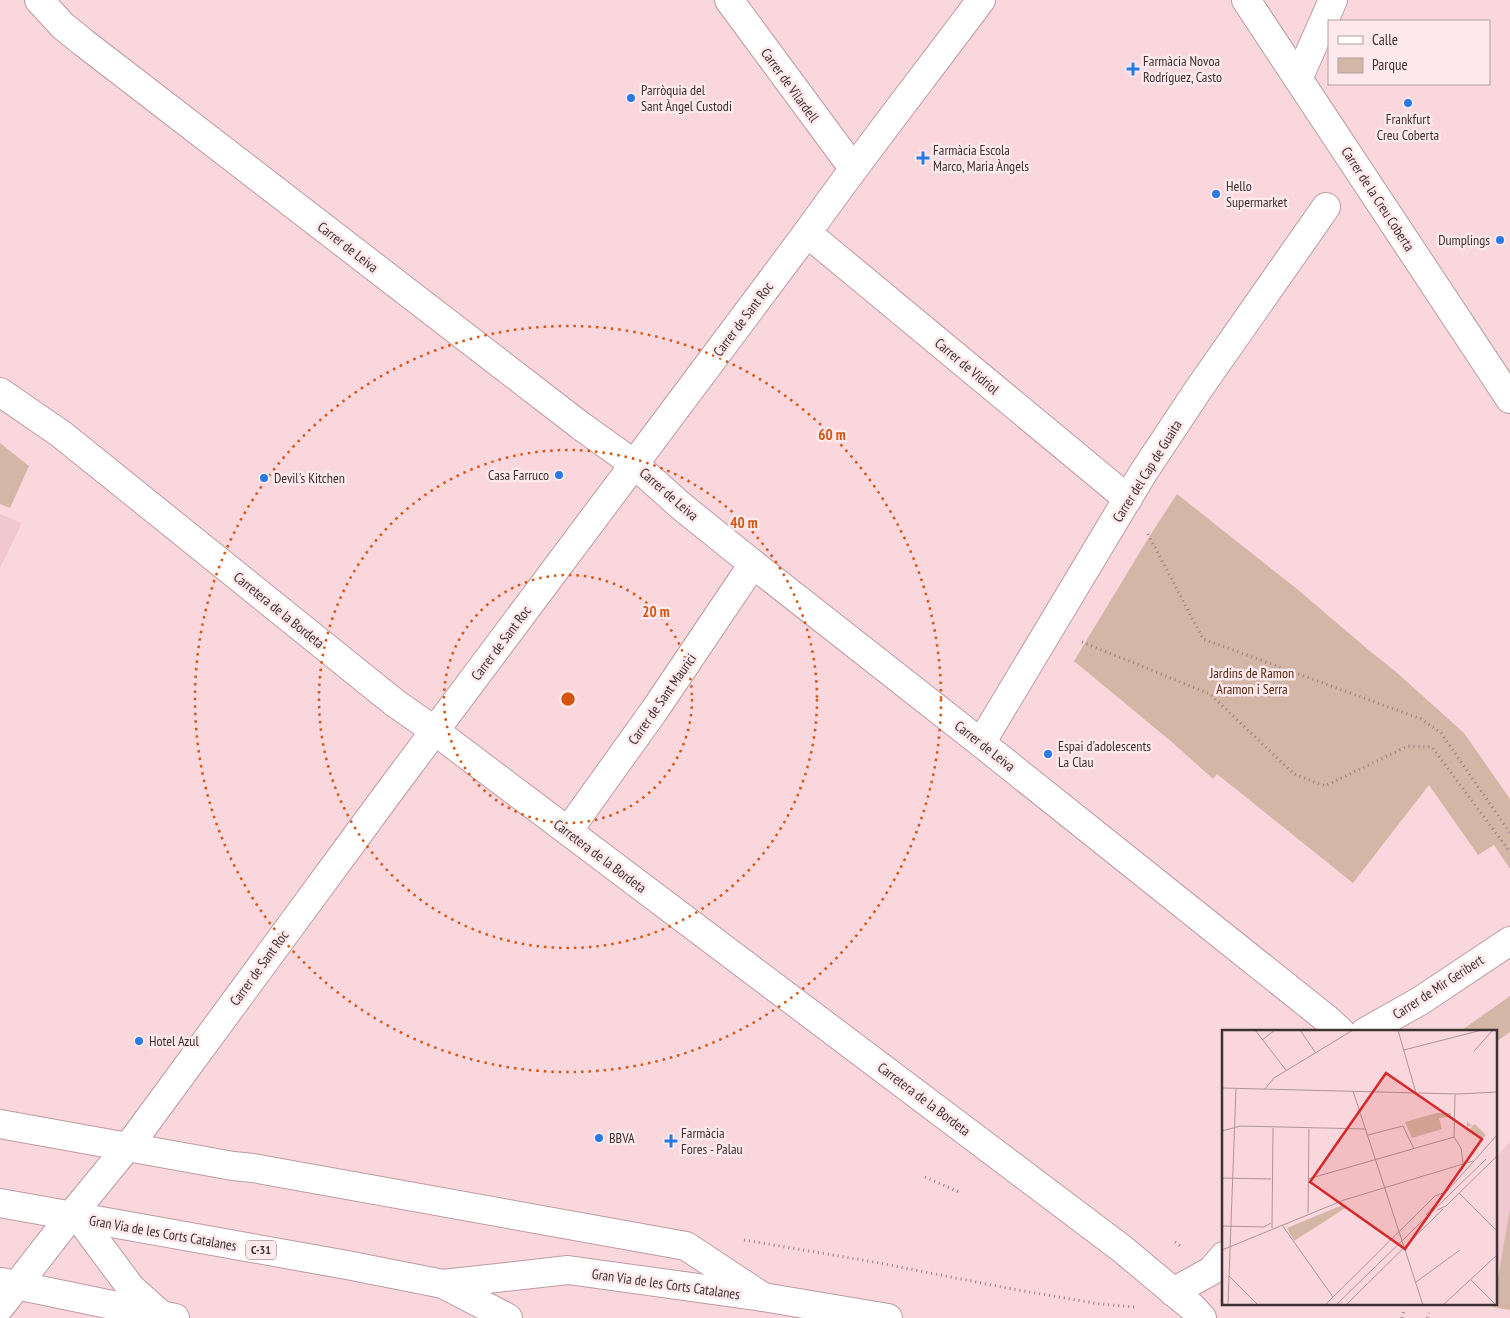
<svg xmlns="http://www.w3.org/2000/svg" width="1510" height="1318" font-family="'PT Sans Narrow',sans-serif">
  <rect width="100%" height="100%" fill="#f9d7dd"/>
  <g fill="#f1c8d0">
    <path d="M0,514L22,523L0,568Z"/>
    <path d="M1510,1142V1310L1477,1304H1496V1156Z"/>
  </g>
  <g fill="#d4b6a7">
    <path d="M0,443L29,466L10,508L0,504Z"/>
    <path d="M1177,494L1297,589L1371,652L1395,671L1464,733L1510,799V869L1494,845L1478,855L1429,785L1353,883L1217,774L1213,779L1173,743L1074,661L1149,537Z"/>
    <path d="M1510,996V1032L1496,1042V1032H1464L1462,1030Z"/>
    <path d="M1510,1209V1310L1493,1307L1494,1304H1496V1290Z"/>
  </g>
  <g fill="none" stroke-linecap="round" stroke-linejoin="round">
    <g stroke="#bb9ba1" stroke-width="30">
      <g id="street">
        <path d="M39,0L63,26L84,43L581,426L634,464L681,506L753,564L981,743L1328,1020L1341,1032"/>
        <path d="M729,0L853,168"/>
        <path d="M1298,79L1333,0"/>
        <path d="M807,233L1128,499"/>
        <path d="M0,392L61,434L395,703L435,731L1121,1248L1193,1308L1202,1318"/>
        <path d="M981,743L1143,473L1198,390L1326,207"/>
        <path d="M568,831L654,711L753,564"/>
        <path d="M1365,1032L1420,1001L1510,941"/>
        <path d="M0,1124L233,1166L253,1168L686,1246L763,1297"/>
        <path d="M1,1282L175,1318"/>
        <path d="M1173,1292L1211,1271L1224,1256"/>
        <path d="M0,1307L70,1217L137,1135L389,792L807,233C863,154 923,78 981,0"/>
      </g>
    </g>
    <g stroke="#bb9ba1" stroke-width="30">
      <path id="secondary" d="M1246,0L1510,399"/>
    </g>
    <g stroke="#bb9ba1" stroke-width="30">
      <g id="primary">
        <path d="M0,1203L347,1265L443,1284L508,1318"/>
        <path d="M79,1218L131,1288L160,1314"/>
        <path d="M443,1284L568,1270L763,1297L888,1318"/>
      </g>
    </g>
    <g stroke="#967f83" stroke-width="3" stroke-dasharray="1 4" stroke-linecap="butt">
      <path d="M1148,534L1203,639L1421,719L1441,733L1510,833"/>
      <path d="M1082,642L1210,694L1294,774L1325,786L1408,746L1432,747L1510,852"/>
      <path d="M925,1177L961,1193"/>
      <path d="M744,1240L874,1262L1012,1289L1100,1304L1135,1307"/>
      <path d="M1175,1242L1182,1247"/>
      <path d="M1402,1318L1404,1310"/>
      <path d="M1427,1318L1429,1313"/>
    </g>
    <use href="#street" stroke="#fff" stroke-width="28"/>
    <use href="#secondary" stroke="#fff" stroke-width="28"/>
    <use href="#primary" stroke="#fff" stroke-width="28"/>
  </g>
  <g fill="none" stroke="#d75510" stroke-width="2.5" stroke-dasharray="2.5 5">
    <circle cx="568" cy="699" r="124"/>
    <circle cx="568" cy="699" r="249"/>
    <circle cx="568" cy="699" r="373"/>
  </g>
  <g fill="#277be6" stroke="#fde8ec" stroke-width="2">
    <path d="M1130.5 61.5h5v5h5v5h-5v5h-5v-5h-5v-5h5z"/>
    <circle cx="631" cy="98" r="5"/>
    <circle cx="1408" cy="103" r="5"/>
    <path d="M920.5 150.5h5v5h5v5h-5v5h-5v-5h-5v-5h5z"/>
    <circle cx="1216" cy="194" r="5"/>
    <circle cx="1500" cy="240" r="5"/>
    <circle cx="559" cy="475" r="5"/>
    <circle cx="264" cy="478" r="5"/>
    <circle cx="1048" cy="754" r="5"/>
    <circle cx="139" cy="1041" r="5"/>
    <circle cx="599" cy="1138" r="5"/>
    <path d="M668.5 1133.5h5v5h5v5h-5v5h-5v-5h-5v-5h5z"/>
  </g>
  <g text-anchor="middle" stroke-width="5" stroke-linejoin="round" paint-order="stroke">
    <rect fill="#fde8ec" stroke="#77686a" stroke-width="1" x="246" y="1240.5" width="30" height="19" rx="4"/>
    <g font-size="12" font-weight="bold" fill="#3e3133">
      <text x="261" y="1254">C-31</text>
    </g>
    <g font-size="14" fill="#3e3133" stroke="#fde8ec" text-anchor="start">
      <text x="1143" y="66">Farmàcia Novoa<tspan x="1143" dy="16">Rodríguez, Casto</tspan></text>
      <text x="641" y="95">Parròquia del<tspan x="641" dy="16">Sant Àngel Custodi</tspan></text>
      <text x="1408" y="124" text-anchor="middle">Frankfurt<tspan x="1408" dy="16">Creu Coberta</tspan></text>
      <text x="933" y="155">Farmàcia Escola<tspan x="933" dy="16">Marco, Maria Àngels</tspan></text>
      <text x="1226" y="191">Hello<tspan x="1226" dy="16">Supermarket</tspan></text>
      <text x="1490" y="245" text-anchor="end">Dumplings</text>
      <text x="549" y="480" text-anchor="end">Casa Farruco</text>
      <text x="274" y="483">Devil's Kitchen</text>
      <text x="1058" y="751">Espai d'adolescents<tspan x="1058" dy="16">La Clau</tspan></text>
      <text x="149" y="1046">Hotel Azul</text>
      <text x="681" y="1138">Farmàcia<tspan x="681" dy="16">Fores - Palau</tspan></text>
      <text x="609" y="1143">BBVA</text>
    </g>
    <g font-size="14" fill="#3e3133" stroke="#fde8ec">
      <text transform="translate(790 85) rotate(54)" y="5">Carrer de Vilardell</text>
      <text transform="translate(1378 199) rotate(57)" y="5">Carrer de la Creu Coberta</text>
      <text transform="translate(348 247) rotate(38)" y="5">Carrer de Leiva</text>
      <text transform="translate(743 319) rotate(-53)" y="5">Carrer de Sant Roc</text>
      <text transform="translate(967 366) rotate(40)" y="5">Carrer de Vidriol</text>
      <text transform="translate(1147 471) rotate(-58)" y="5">Carrer del Cap de Guaita</text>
      <text transform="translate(669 494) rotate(41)" y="5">Carrer de Leiva</text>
      <text transform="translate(279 610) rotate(39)" y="5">Carretera de la Bordeta</text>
      <text transform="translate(501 643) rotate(-53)" y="5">Carrer de Sant Roc</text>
      <text transform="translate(662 699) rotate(-55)" y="5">Carrer de Sant Maurici</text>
      <text transform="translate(985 746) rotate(38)" y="5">Carrer de Leiva</text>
      <text transform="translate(600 856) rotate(37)" y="5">Carretera de la Bordeta</text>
      <text transform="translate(259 968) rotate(-54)" y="5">Carrer de Sant Roc</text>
      <text transform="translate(1438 987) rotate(-33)" y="5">Carrer de Mir Geribert</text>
      <text transform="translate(924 1099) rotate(37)" y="5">Carretera de la Bordeta</text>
      <text transform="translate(163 1233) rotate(10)" y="5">Gran Via de les Corts Catalanes</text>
      <text transform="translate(666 1284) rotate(8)" y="5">Gran Via de les Corts Catalanes</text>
    </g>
    <g font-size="14" fill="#57280e" stroke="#fde8ec">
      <text x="1252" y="678">Jardins de Ramon<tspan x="1252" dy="16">Aramon i Serra</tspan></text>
    </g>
  </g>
  <g transform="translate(1222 1030)">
    <rect width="275" height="275" fill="#f9d7dd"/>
    <path d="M215,83H229V87L217,88L220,99L190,108L183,92ZM245,91L250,96L253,94L264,105L258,110L248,100L250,96L245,97ZM123,174L125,177L72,211L65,198Z" fill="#d4b6a7"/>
    <path fill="none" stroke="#ae9599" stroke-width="1" d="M33,0L64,40M78,0L93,22M176,0L194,63M40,10L53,0M182,20L260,0M252,21L271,0M0,58L236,64L275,62M43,59L52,48L131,0M131,61L201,275M233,64L232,107L239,118L241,133M0,101L18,96L143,99M146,105L181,96L192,119M0,148L49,149M86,149L232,107M237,163L275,201M215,180L224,176L275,126M86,183L87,99M204,185L275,105M60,195L111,267M0,196L42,197L49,193M50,198L51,98M0,220L122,170L251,131M7,246L36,275M249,250L274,275M194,252L238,220M6,275L14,58M103,275L213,166L221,163M114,275L264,129M124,275L221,179M221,275L275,225"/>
    <path fill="#d62828" fill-opacity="0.15" stroke="#d62828" stroke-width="2.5" d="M164,43L260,109L183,219L88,152Z"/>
    <rect width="275" height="275" fill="none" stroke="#3e3133" stroke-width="2.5"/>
  </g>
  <circle cx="568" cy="699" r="8" fill="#d75510" stroke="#fde8ec" stroke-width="2.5"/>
  <g font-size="15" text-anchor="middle" font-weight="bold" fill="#d75510" stroke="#fde8ec" stroke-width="5" stroke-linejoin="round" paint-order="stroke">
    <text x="832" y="440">60 m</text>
    <text x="744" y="528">40 m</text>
    <text x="656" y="617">20 m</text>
  </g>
  <rect x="1328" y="20" width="162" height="65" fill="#fde8ec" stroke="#b19fa2"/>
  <rect x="1338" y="36" width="25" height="8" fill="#ffffff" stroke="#b19fa2"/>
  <text x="1372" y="45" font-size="15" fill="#3e3133">Calle</text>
  <rect x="1338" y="58" width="25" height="15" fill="#d4b6a7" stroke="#b19fa2"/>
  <text x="1372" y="70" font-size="15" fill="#3e3133">Parque</text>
</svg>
